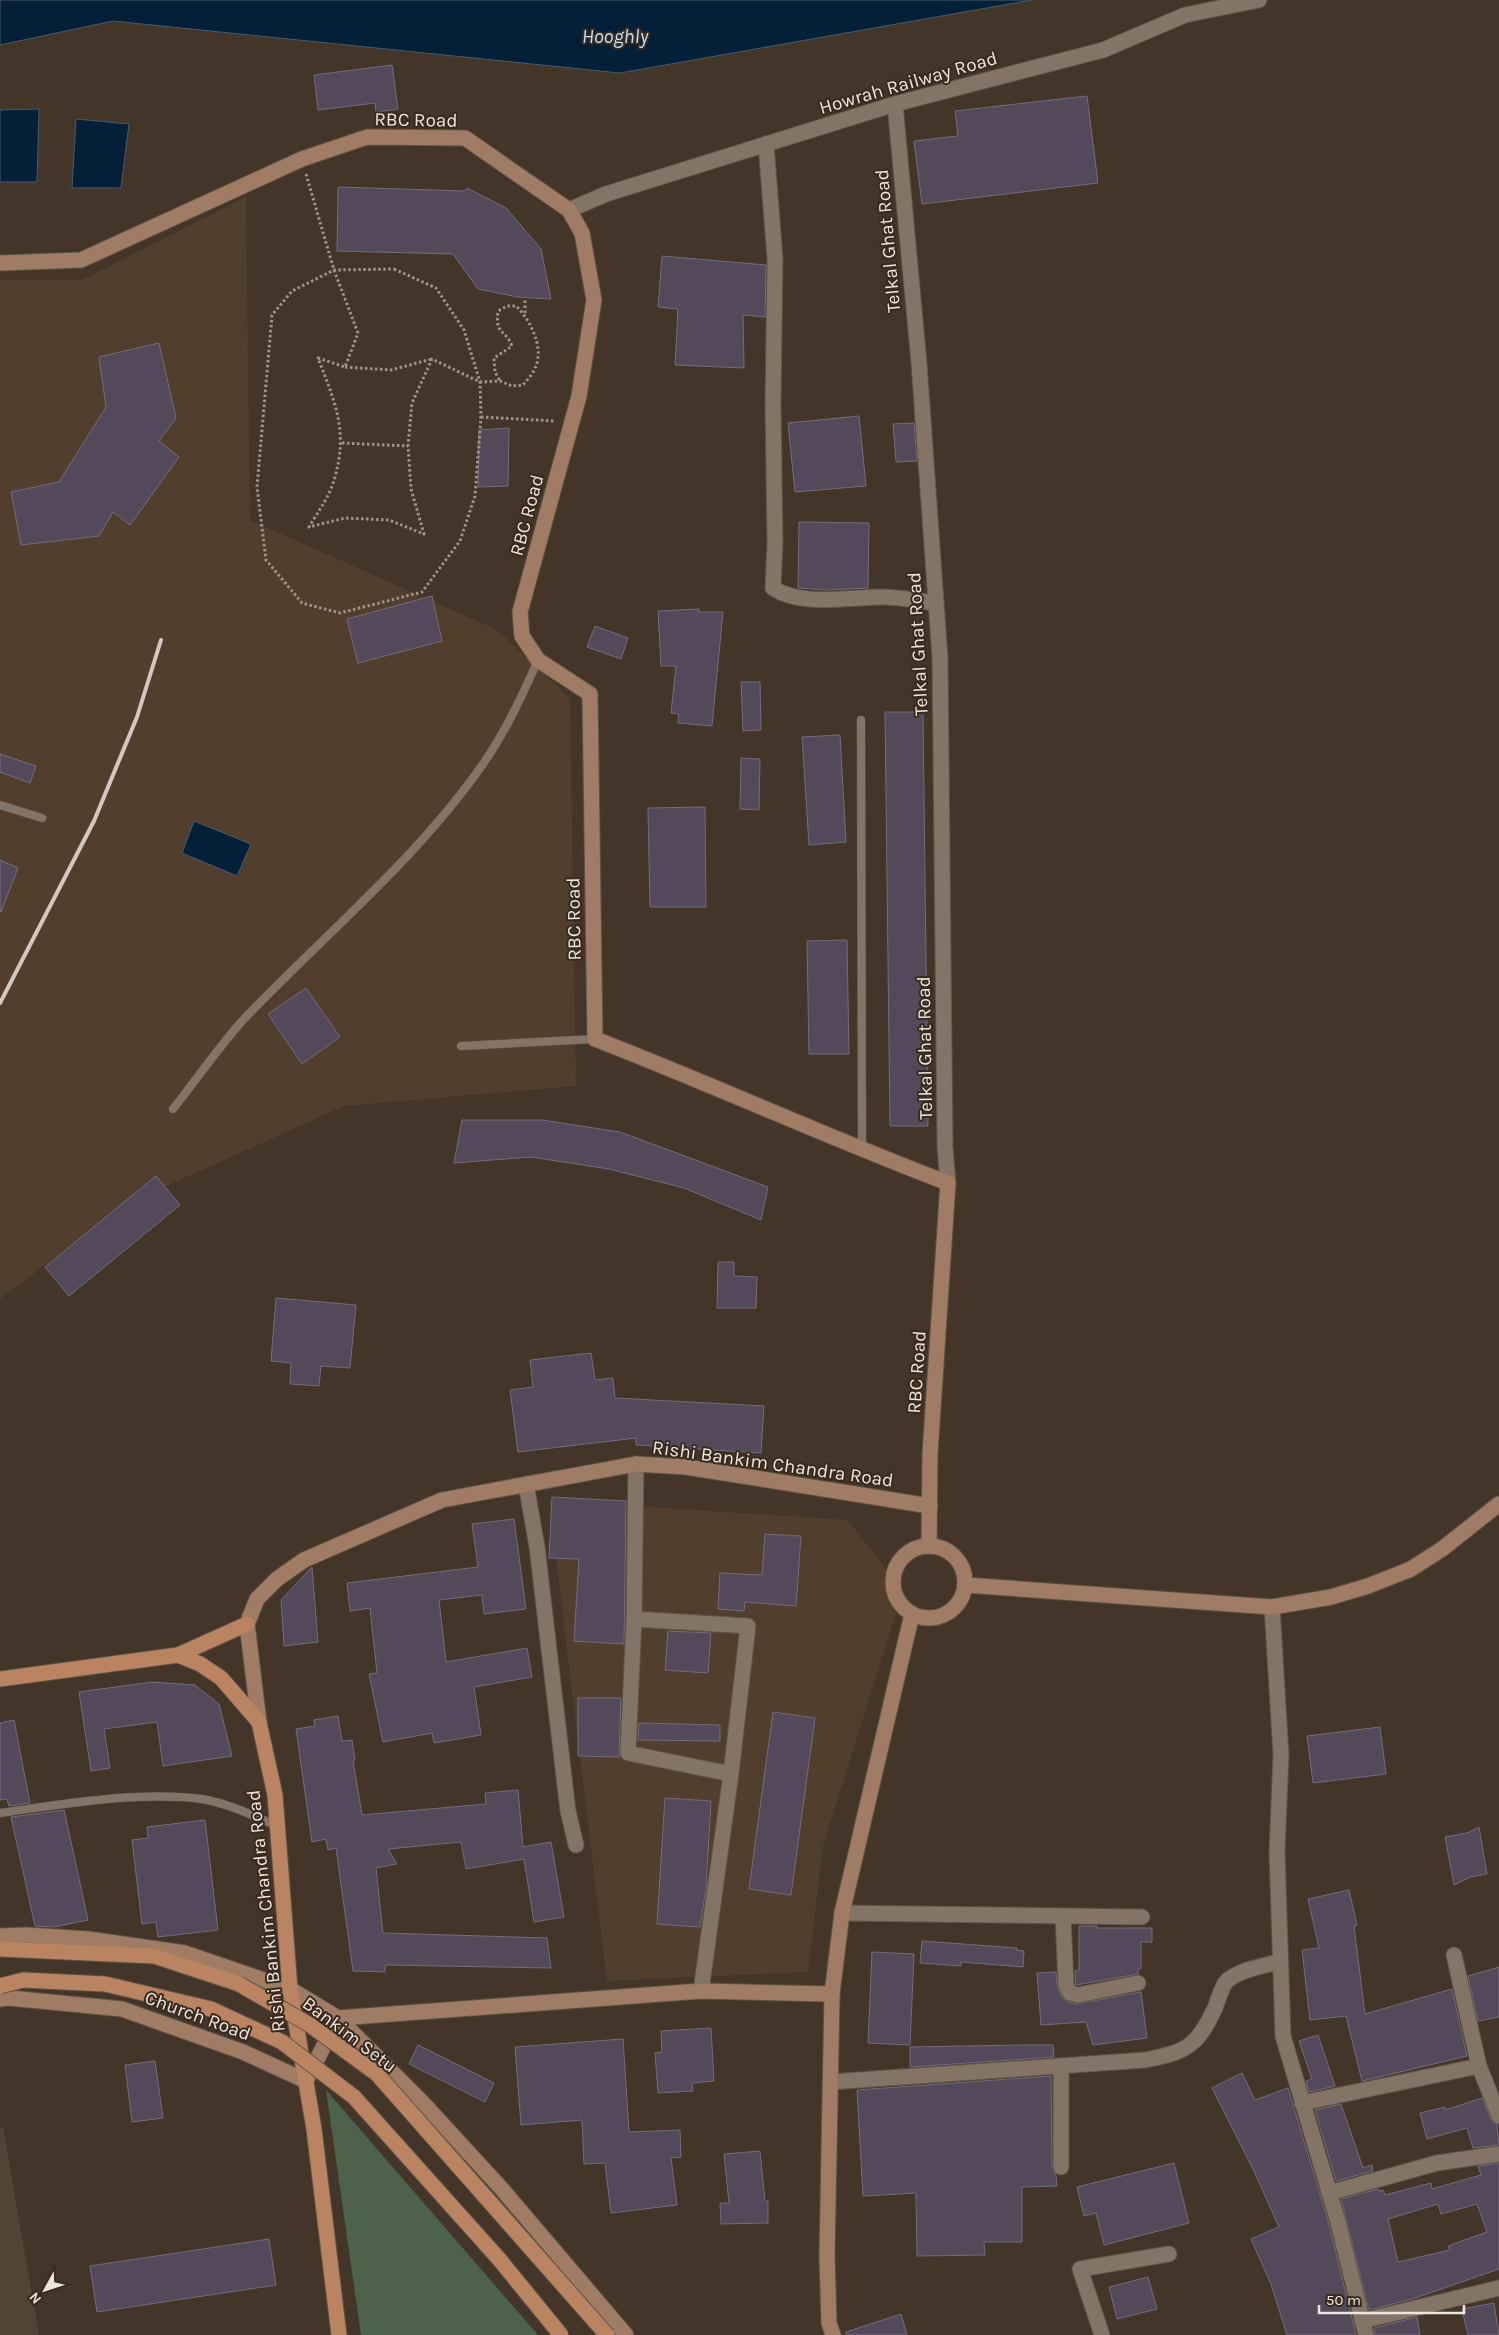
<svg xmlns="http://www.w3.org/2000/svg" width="1499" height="2335" font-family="Karla,sans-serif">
  <rect width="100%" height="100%" fill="#433527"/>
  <g fill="#513e2d">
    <path d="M246,197L250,520L497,630L570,698L576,1086L344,1106L127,1204L0,1299V280H82Z"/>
    <path d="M549,1500L848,1520L903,1591L823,1846L808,1972L607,1981Z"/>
  </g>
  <path fill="#514435" d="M0,2127H3L39,2335H0Z"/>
  <path fill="#4d624a" d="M326,2090L538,2335H361Z"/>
  <g fill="#042039" stroke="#4a5b6a">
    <path d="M0,0H1032L620,73L113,21L0,45Z"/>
    <path d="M39,109L37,182H0V110Z"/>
    <path d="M76,119L129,124L121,188H72Z"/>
    <path d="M194,821L251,844L237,876L182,853Z"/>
  </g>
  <g fill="#53495a" stroke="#776c7e" fill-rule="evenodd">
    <path d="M392,65L398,109L376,112L375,103L318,110L314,75Z"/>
    <path d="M1087,96L1098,183L922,204L914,141L958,136L955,111Z"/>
    <path d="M338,187L465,191L467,188L506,208L541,249L551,299L518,297L478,289L453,254L337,251Z"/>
    <path d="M662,256L766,265L765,317L743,315L744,368L675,365L678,309L658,307Z"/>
    <path d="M159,343L176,418L159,441L179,457L130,525L113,512L99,536L21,545L11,492L59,482L106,407L99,357Z"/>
    <path d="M859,416L866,486L795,492L788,423Z"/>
    <path d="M914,423L917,461L896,462L893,424Z"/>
    <path d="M509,428L508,486L478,487L479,430Z"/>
    <path d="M799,522L869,523L868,588L826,590L798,588Z"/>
    <path d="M432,596L442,641L358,663L347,619Z"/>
    <path d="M699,609V612H723L712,726L678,723L679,714L671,713L676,666H661L658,611Z"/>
    <path d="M595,626L628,638L621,659L587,647Z"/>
    <path d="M741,682H760L761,730L743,731Z"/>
    <path d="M885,712H923L928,1126H890Z"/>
    <path d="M840,735L846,842L809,845L802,737Z"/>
    <path d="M0,754L36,766L30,783L0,772Z"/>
    <path d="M741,758L760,759L759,810L740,809Z"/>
    <path d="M705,807L706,907H650L648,808Z"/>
    <path d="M0,860L18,868L1,912L0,911Z"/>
    <path d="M847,940L849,1054H809L807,941Z"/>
    <path d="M306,988L340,1037L302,1064L268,1014Z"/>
    <path d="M462,1120H542L620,1132L768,1187L761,1220L684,1188L609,1169L531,1157L454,1163Z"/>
    <path d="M156,1176L180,1205L69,1296L45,1267Z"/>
    <path d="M718,1262H734V1276L757,1277L756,1308H717Z"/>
    <path d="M276,1298L356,1305L350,1368L321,1366L319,1386L290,1384L291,1363L271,1361Z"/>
    <path d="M591,1353L595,1380L613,1378L615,1398L764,1406L761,1453L636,1445V1438L518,1452L510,1390L533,1387L530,1360Z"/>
    <path d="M552,1497L626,1501L624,1644L574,1641L579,1559L549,1558Z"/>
    <path d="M514,1519L526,1609L484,1614L482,1595L439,1600L446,1662L527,1648L532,1677L474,1687L481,1735L434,1743L432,1733L383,1742L369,1674L377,1673L370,1608L350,1611L347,1583L478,1567L472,1524Z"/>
    <path d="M765,1534L801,1536L796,1606L745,1602L744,1611L718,1609L720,1573L762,1575Z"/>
    <path d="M312,1567L318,1642L284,1646L281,1600Z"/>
    <path d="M668,1631L711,1633L708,1673L665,1670Z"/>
    <path d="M152,1682L195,1685L219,1704L232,1756L163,1766L157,1722L104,1729L110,1768L91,1771L79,1692Z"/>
    <path d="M578,1698H621L619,1757L578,1756Z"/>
    <path d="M773,1712L815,1718L791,1895L749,1889Z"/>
    <path d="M338,1716L342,1741L352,1740L355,1760L353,1761L362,1815L486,1804L485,1793L518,1790L523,1847L551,1842L564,1917L534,1922L524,1859L466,1869L461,1842L388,1849L397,1864L376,1868L383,1933L547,1938L551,1968L385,1965V1972L353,1971L336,1848L328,1850L326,1839L312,1842L296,1729L315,1726L314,1720Z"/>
    <path d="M14,1720L30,1803L9,1806L7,1799L0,1800V1723Z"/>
    <path d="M639,1723L720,1725V1741L638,1740Z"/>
    <path d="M1380,1727L1386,1774L1313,1783L1307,1736Z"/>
    <path d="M665,1798L711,1801L706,1888L700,1927L657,1924Z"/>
    <path d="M64,1810L88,1920L54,1927L35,1926L11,1817Z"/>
    <path d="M205,1820L218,1930L158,1937L156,1922L142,1924L132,1840L148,1838L147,1827Z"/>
    <path d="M1479,1827L1487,1874L1470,1877L1454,1885L1445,1837L1467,1833Z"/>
    <path d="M1349,1890L1357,1925L1354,1926L1365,2014L1452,1989L1467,2056L1362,2081L1346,2016L1310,2020L1302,1950L1319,1948L1308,1899Z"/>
    <path d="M1079,1926H1097V1928H1152V1942H1141V1969H1138V1974L1076,1985L1075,1971L1079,1970Z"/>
    <path d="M922,1941L1017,1948L1016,1950L1024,1951L1023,1967L961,1962V1966L920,1963Z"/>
    <path d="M872,1952L914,1954L910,2045L868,2043Z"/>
    <path d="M1499,1967V2017L1478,2021L1468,1976Z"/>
    <path d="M1056,1972L1057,1986L1062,1997L1067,2002L1076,2004L1141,1992L1147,2038L1093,2045L1086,2022L1041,2025L1037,1973Z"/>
    <path d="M711,2028L714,2081L692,2083L693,2091L658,2093L655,2053L662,2052L661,2031Z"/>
    <path d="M1318,2035L1335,2086L1309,2092L1306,2081L1312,2079L1299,2041Z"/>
    <path d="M623,2039L629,2132L680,2130L681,2157L671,2158L677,2205L611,2213L605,2163L584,2164L582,2120L521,2125L515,2047Z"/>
    <path d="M418,2045L494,2083L485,2102L409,2064Z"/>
    <path d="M1020,2045H1053L1054,2057L910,2067V2047Z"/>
    <path d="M155,2061L163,2118L132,2122L125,2065Z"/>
    <path d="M1242,2073L1255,2100L1288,2088L1329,2224L1356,2335H1287L1271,2284L1251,2239L1279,2227L1254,2171L1212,2088Z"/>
    <path d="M1051,2076L1052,2167L1056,2175L1057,2186L1022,2187V2242H984L985,2255L917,2256L916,2193L863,2196L857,2090Z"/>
    <path d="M1482,2098L1491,2120L1497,2125L1499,2145L1473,2148L1467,2128L1427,2139L1420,2113L1445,2107V2110Z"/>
    <path d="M1341,2104L1363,2168L1372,2165L1373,2171L1336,2181L1315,2110Z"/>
    <path d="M760,2151L765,2201H768V2223L721,2224L720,2203H729L724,2154Z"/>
    <path d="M1174,2163L1189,2223L1104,2245L1096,2213L1084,2216L1077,2187Z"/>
    <path d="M1499,2163V2269L1412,2299L1369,2310L1341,2199L1378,2189L1379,2191L1383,2190L1385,2195L1431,2183L1432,2189L1481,2175L1478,2166ZM1438,2204L1441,2214L1477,2204L1487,2232L1448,2246L1450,2250L1398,2262L1388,2219Z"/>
    <path d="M269,2239L276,2285L97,2312L90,2266Z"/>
    <path d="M1148,2277L1157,2309L1117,2319L1109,2287Z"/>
    <path d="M1494,2303L1499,2335H1468L1462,2309Z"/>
    <path d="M901,2314L907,2335H846V2332Z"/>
    <path d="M1417,2317L1420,2335H1375L1374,2328Z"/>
  </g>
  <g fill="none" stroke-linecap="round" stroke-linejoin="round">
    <g stroke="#605449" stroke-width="9">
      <g id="lane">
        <path d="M861,720L862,1150"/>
        <path d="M0,805L42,818"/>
        <path d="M461,1046L595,1039"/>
        <path d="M173,1109C196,1080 218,1048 243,1020C324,935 416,860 483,764C506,731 522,696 538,660"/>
        <path d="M0,1813C64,1804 137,1791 202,1799C227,1803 254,1816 277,1826"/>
      </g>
    </g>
    <g stroke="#605449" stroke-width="17">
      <g id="street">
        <path d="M895,104L919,363L940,658L945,1147L948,1183"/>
        <path d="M766,144L775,258L773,404L775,544L773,588C801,607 849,597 882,597C900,597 918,601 936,603"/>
        <path d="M569,210L606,194L895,104L1103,50L1185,15L1259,0"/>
        <path d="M526,1484L537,1547L568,1811L576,1845"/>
        <path d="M1272,1607L1281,1755L1277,1852L1283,2036L1338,2222L1366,2335"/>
        <path d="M634,1619L636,1464"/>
        <path d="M842,1913L1142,1917"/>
        <path d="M1063,1916L1066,1985L1070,1993L1078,1995L1138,1983"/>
        <path d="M1454,1955L1479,2066L1499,2116"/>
        <path d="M701,1991L731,1774L748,1626L634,1619L628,1753L731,1774"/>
        <path d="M1061,2066V2167"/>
        <path d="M830,2082L1145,2060C1186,2052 1197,2047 1215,2008C1218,2000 1221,1990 1225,1983C1234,1971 1266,1965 1279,1962"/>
        <path d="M1302,2103L1479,2066"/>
        <path d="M1329,2193L1437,2163L1499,2154"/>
        <path d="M1362,2321L1499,2288"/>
        <path d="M1102,2335L1080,2269L1169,2254"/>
      </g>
    </g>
    <g stroke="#605449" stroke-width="17">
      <g id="secondary">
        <path d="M0,263L81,260L302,159L367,137L465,138L569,210L582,233L594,300L579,396L520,612L522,636L538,660L590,694L595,1039C714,1085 829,1138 948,1183L930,1454L929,1546"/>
        <circle cx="929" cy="1582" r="36"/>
        <path d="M965,1585L1272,1607L1331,1597L1368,1586L1411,1569L1442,1549L1499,1504"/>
        <path d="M259,1722L247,1624L257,1599L277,1579L304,1560L442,1500L636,1464L686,1467L930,1506"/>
        <path d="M0,1936L26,1935L88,1939L185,1953L290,1989L338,2018L423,2103L501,2188L626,2335"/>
        <path d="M0,1999L9,1998L122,2009L243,2052L306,2081L338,2018"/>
        <path d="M338,2018L701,1991L832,1994"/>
        <path d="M833,2335L829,2323L827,2256L832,1994L842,1913L912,1614"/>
      </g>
    </g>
    <g stroke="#605449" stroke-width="17">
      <g id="primary">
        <path d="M178,1655L247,1624"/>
        <path d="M0,1679L178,1655L200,1664L221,1678L259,1722L275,1795L290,1989L314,2129L339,2335"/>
        <path d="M0,1949L154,1956L239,1984"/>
      </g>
    </g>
    <g stroke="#9f9489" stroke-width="3" stroke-dasharray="2.5 2.5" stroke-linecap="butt">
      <path d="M306,174L334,270L358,333L345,367L318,358C335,402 349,432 334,480C330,496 317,513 309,527L345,518L389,520L424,534L411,489L408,446L412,403L432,359L480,382L500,381L512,386L523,385C527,380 533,374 535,368C545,349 530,319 516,306H507L498,311C495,336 505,328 512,346L494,358L495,372L500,381"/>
      <path d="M394,269L436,288L464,330L480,382L481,417L475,496L460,541L422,592L340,613L302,603L266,560L257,487L272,315L292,291L334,270Z"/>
      <path d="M525,313V299"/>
      <path d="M345,367L391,370L432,359"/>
      <path d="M481,417L555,421"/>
      <path d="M342,443L408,446"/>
    </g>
    <use href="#lane" stroke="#847465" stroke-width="8"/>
    <use href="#street" stroke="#847465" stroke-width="15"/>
    <use href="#secondary" stroke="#9f7c63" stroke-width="15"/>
    <use href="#primary" stroke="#ba8361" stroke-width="15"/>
    <path stroke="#d2c8bf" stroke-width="4" d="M0,1003L94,821L137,717L161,640"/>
    <g stroke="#605449" stroke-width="17" stroke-linecap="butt">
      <g id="primary-bridge">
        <path d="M239,1984L310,2025L377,2074L607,2335"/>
        <path d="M0,1986L23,1980L105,1984L211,2009L282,2042L354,2097L499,2259L561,2335"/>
      </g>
    </g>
    <use href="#primary-bridge" stroke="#ba8361" stroke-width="15"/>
  </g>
  <g text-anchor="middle" stroke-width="4" stroke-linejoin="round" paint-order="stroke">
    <g font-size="19" fill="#eee5dd" stroke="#382b1e">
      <text transform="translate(908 82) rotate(-16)" y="7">Howrah Railway Road</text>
      <text transform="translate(416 119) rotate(1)" y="7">RBC Road</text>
      <text transform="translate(887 241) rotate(-95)" y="7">Telkal Ghat Road</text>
      <text transform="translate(526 515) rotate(-75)" y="7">RBC Road</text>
      <text transform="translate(917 644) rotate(-93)" y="7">Telkal Ghat Road</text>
      <text transform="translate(573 919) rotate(-91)" y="7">RBC Road</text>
      <text transform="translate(924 1048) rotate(-91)" y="7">Telkal Ghat Road</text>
      <text transform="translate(916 1372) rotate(-86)" y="7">RBC Road</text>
      <text transform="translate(773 1463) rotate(8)" y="7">Rishi Bankim Chandra Road</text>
      <text transform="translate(265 1911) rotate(-96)" y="7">Rishi Bankim Chandra Road</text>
      <text transform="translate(198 2015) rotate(20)" y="7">Church Road</text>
      <text transform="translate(350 2034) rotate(37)" y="7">Bankim Setu</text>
    </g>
    <g font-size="20" font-style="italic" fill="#c1dffe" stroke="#382b1e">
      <text x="615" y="43">Hooghly</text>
    </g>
  </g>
  <g transform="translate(45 2290) rotate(230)" stroke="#382b1e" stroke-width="4" paint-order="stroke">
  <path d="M0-4L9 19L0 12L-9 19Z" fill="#eee5dd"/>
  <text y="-8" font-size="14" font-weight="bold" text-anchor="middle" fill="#eee5dd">N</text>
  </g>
  <path d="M1319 2305v8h145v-8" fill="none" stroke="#eee5dd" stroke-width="2.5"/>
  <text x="1326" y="2305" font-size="15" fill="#eee5dd" stroke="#382b1e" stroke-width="4" paint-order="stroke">50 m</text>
</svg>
